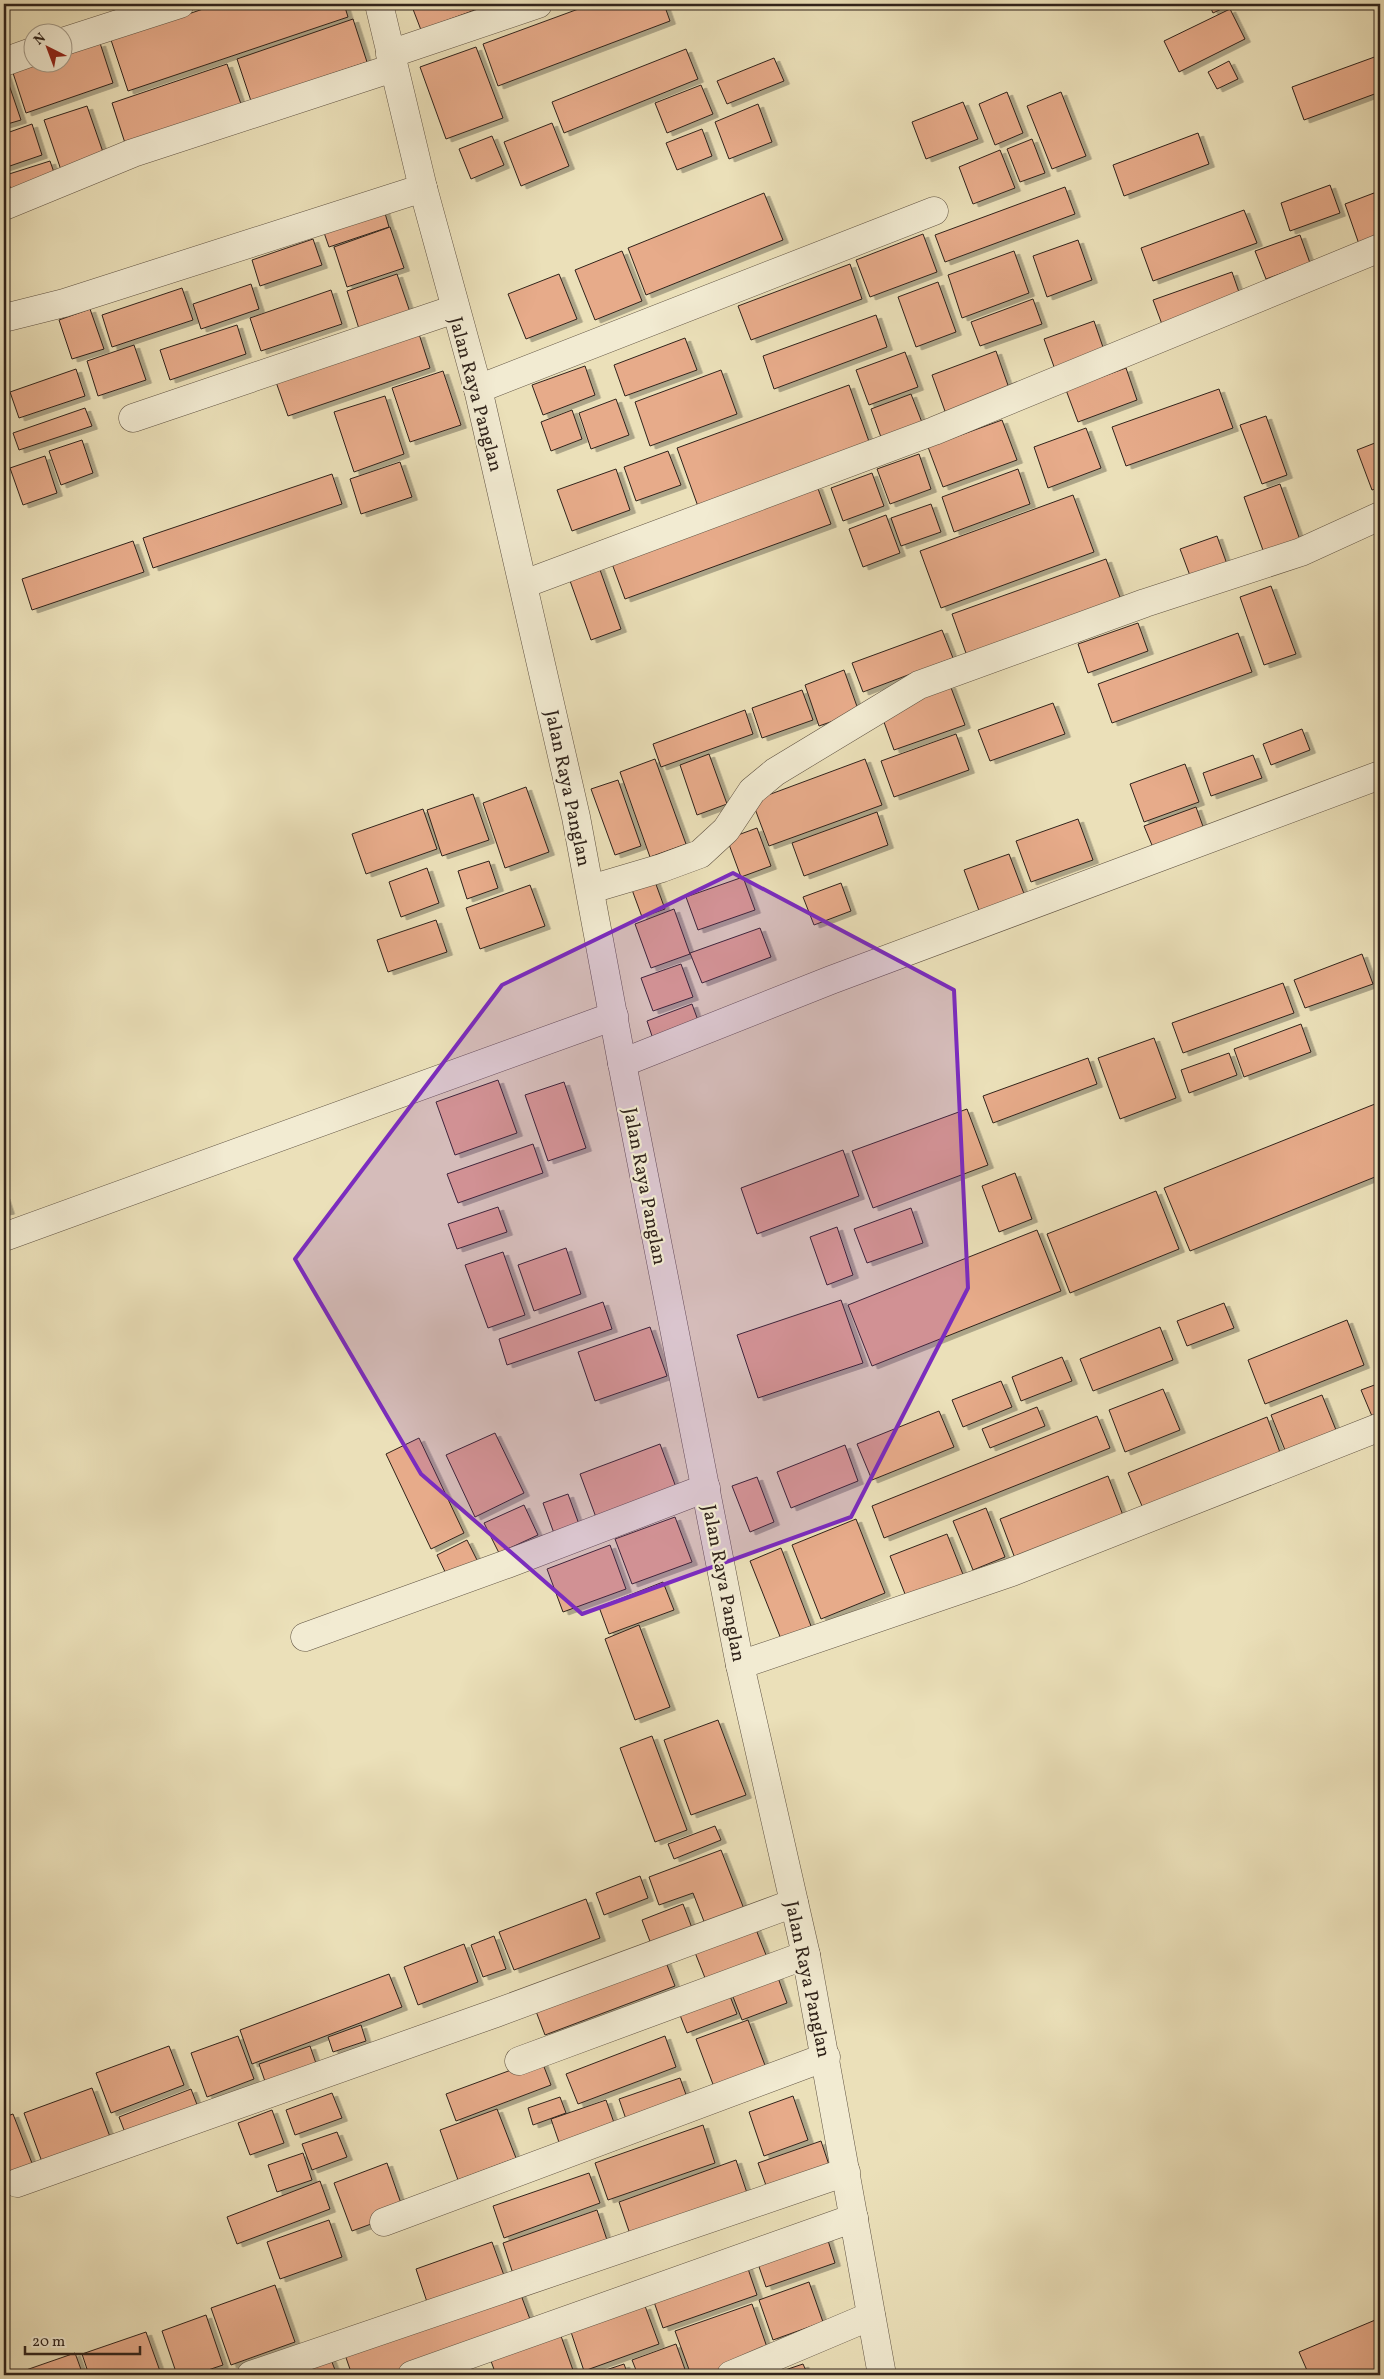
<svg xmlns="http://www.w3.org/2000/svg" width="1384" height="2379" font-family="Vollkorn,serif">
  <defs>
    <filter id="shadow"><feDropShadow dx="5.5" dy="3" stdDeviation="0" flood-color="#0004"/></filter>
  </defs>
  <rect width="100%" height="100%" fill="#ebe0b9"/>
  <filter id="stains"><feTurbulence type="fractalNoise" baseFrequency=".004" numOctaves="4"/><feColorMatrix values="0 0 0 0 .2 0 0 0 0 .09 0 0 0 0 .02 0 0 0 .5 -.17"/></filter>
  <radialGradient id="worn" r=".72"><stop offset=".6" stop-color="#630" stop-opacity="0"/><stop offset="1" stop-color="#630" stop-opacity=".3"/></radialGradient>
  <g fill="#e7ab8a" stroke="#30231b" filter="url(#shadow)">
    <path d="M218,4H344L348,17L128,91L111,40Z"/>
    <path d="M411,4H491L421,30Z"/>
    <path d="M592,4H664L670,21L498,86L483,44Z"/>
    <path d="M1209,4H1232L1213,13Z"/>
    <path d="M1230,9L1245,39L1179,72L1164,41Z"/>
    <path d="M353,19L367,62L251,101L237,59Z"/>
    <path d="M100,43L113,83L26,113L13,73L43,62H62V56Z"/>
    <path d="M476,47L503,118L446,139L420,67Z"/>
    <path d="M686,49L698,79L564,133L552,102Z"/>
    <path d="M1380,55V92L1304,120L1292,87Z"/>
    <path d="M774,58L784,81L727,104L717,81Z"/>
    <path d="M1229,61L1238,79L1217,89L1208,72Z"/>
    <path d="M227,64L241,104L125,143L112,103Z"/>
    <path d="M4,70L21,120L4,125Z"/>
    <path d="M701,85L713,114L667,133L655,103Z"/>
    <path d="M1007,92L1023,133L995,145L979,104Z"/>
    <path d="M1061,92L1086,156L1052,169L1027,106Z"/>
    <path d="M963,102L978,139L926,159L912,122Z"/>
    <path d="M758,104L772,142L729,159L715,122Z"/>
    <path d="M87,106L104,155L61,170L44,120Z"/>
    <path d="M552,123L569,166L521,186L504,142Z"/>
    <path d="M32,124L42,155L4,168V134Z"/>
    <path d="M702,129L712,156L677,170L666,143Z"/>
    <path d="M1198,133L1209,164L1124,196L1113,165Z"/>
    <path d="M492,136L504,165L471,179L459,149Z"/>
    <path d="M1032,139L1045,173L1020,182L1007,149Z"/>
    <path d="M1000,150L1015,188L973,204L959,167Z"/>
    <path d="M50,161L57,181L13,196L6,175Z"/>
    <path d="M1330,185L1340,213L1290,231L1281,203Z"/>
    <path d="M1065,187L1075,214L945,262L935,235Z"/>
    <path d="M764,193L783,240L646,295L628,248Z"/>
    <path d="M1374,193L1380,210V240L1360,247L1345,204Z"/>
    <path d="M382,203L389,227L329,247L321,224Z"/>
    <path d="M1244,210L1257,243L1153,281L1141,248Z"/>
    <path d="M390,227L404,268L347,287L334,247Z"/>
    <path d="M923,234L937,272L870,297L856,260Z"/>
    <path d="M1300,235L1310,263L1266,279L1255,251Z"/>
    <path d="M313,239L322,265L260,286L252,260Z"/>
    <path d="M1078,240L1092,280L1047,297L1033,256Z"/>
    <path d="M622,251L642,301L595,320L575,270Z"/>
    <path d="M1014,251L1029,293L962,318L948,275Z"/>
    <path d="M850,264L862,299L751,340L738,306Z"/>
    <path d="M1232,272L1241,298L1163,327L1153,300Z"/>
    <path d="M397,274L412,318L361,335L347,291Z"/>
    <path d="M559,274L577,319L526,339L508,294Z"/>
    <path d="M938,282L956,332L916,347L898,297Z"/>
    <path d="M251,284L259,309L201,329L193,304Z"/>
    <path d="M182,288L193,320L112,347L102,315Z"/>
    <path d="M331,290L342,324L261,351L250,318Z"/>
    <path d="M1033,299L1042,324L980,346L971,322Z"/>
    <path d="M90,309L104,349L72,359L59,320Z"/>
    <path d="M876,315L887,347L774,389L763,356Z"/>
    <path d="M1094,321L1106,356L1057,375L1044,339Z"/>
    <path d="M237,325L246,354L170,380L160,350Z"/>
    <path d="M419,334L430,368L288,416L276,382Z"/>
    <path d="M685,338L697,370L625,396L614,365Z"/>
    <path d="M134,345L146,380L98,396L87,361Z"/>
    <path d="M996,351L1010,391L946,414L932,375Z"/>
    <path d="M905,352L918,387L869,405L856,370Z"/>
    <path d="M585,366L595,395L543,415L532,385Z"/>
    <path d="M1126,368L1137,400L1078,422L1066,390Z"/>
    <path d="M76,369L85,396L19,418L10,392Z"/>
    <path d="M721,370L737,414L650,446L635,402Z"/>
    <path d="M443,371L461,425L410,442L392,388Z"/>
    <path d="M849,385L872,450L700,512L677,448Z"/>
    <path d="M1219,389L1233,428L1126,466L1112,427Z"/>
    <path d="M911,394L923,425L882,440L871,409Z"/>
    <path d="M385,396L404,454L354,472L334,412Z"/>
    <path d="M616,399L629,435L591,449L579,413Z"/>
    <path d="M85,408L92,426L19,450L13,433Z"/>
    <path d="M572,410L582,439L551,451L541,422Z"/>
    <path d="M1266,416L1287,475L1262,484L1240,425Z"/>
    <path d="M1002,420L1017,460L943,487L928,447Z"/>
    <path d="M1086,428L1101,468L1048,488L1034,447Z"/>
    <path d="M82,440L93,473L61,485L49,451Z"/>
    <path d="M1380,441V487L1372,490L1357,450Z"/>
    <path d="M668,451L681,485L636,501L624,467Z"/>
    <path d="M919,454L931,489L890,504L877,469Z"/>
    <path d="M45,456L57,493L23,505L10,468Z"/>
    <path d="M400,462L412,497L361,514L350,479Z"/>
    <path d="M616,469L630,510L572,531L557,490Z"/>
    <path d="M1018,469L1030,504L954,532L942,497Z"/>
    <path d="M872,473L884,506L843,521L831,488Z"/>
    <path d="M332,474L342,504L153,568L143,538Z"/>
    <path d="M1280,484L1300,540L1264,553L1244,497Z"/>
    <path d="M817,486L831,524L625,599L611,561Z"/>
    <path d="M1073,495L1094,552L941,608L920,551Z"/>
    <path d="M931,504L941,532L901,546L891,518Z"/>
    <path d="M886,515L900,553L863,567L849,529Z"/>
    <path d="M1217,536L1228,567L1192,581L1180,549Z"/>
    <path d="M133,541L144,572L32,610L22,579Z"/>
    <path d="M1106,559L1121,600L967,656L952,614Z"/>
    <path d="M599,567L621,629L591,640L569,578Z"/>
    <path d="M1271,586L1296,654L1264,665L1240,597Z"/>
    <path d="M1138,623L1148,651L1088,673L1078,644Z"/>
    <path d="M942,630L953,658L863,692L852,663Z"/>
    <path d="M1238,633L1252,672L1112,723L1098,684Z"/>
    <path d="M844,670L859,712L819,726L805,685Z"/>
    <path d="M950,685L965,725L894,750L880,711Z"/>
    <path d="M802,690L813,720L762,738L752,708Z"/>
    <path d="M1053,703L1065,734L990,761L978,730Z"/>
    <path d="M745,710L753,734L661,767L653,744Z"/>
    <path d="M1302,729L1310,750L1271,765L1263,744Z"/>
    <path d="M956,734L969,770L894,797L881,761Z"/>
    <path d="M709,754L727,804L697,815L680,765Z"/>
    <path d="M1253,755L1262,778L1211,796L1203,773Z"/>
    <path d="M655,759L686,844L650,857L620,772Z"/>
    <path d="M865,759L882,805L769,846L752,801Z"/>
    <path d="M1185,764L1199,802L1144,822L1130,784Z"/>
    <path d="M618,780L641,846L615,855L591,789Z"/>
    <path d="M526,787L549,852L505,868L483,803Z"/>
    <path d="M473,794L489,840L442,856L427,810Z"/>
    <path d="M1196,807L1205,832L1154,850L1144,826Z"/>
    <path d="M423,809L437,849L366,874L352,834Z"/>
    <path d="M877,812L888,845L804,876L792,843Z"/>
    <path d="M1078,819L1093,860L1031,882L1016,841Z"/>
    <path d="M757,828L771,866L741,877L727,839Z"/>
    <path d="M1009,854L1026,899L981,916L964,870Z"/>
    <path d="M489,861L498,888L467,899L458,871Z"/>
    <path d="M427,868L439,903L401,917L389,882Z"/>
    <path d="M743,877L755,910L698,930L686,897Z"/>
    <path d="M654,879L665,909L642,917L631,887Z"/>
    <path d="M841,883L851,911L814,925L803,897Z"/>
    <path d="M530,885L545,926L480,949L466,908Z"/>
    <path d="M674,909L690,954L651,968L635,924Z"/>
    <path d="M436,920L447,952L388,972L377,940Z"/>
    <path d="M760,928L771,957L702,983L690,953Z"/>
    <path d="M1362,954L1373,984L1305,1008L1294,980Z"/>
    <path d="M681,964L693,997L653,1011L641,978Z"/>
    <path d="M1283,983L1294,1013L1183,1053L1172,1023Z"/>
    <path d="M692,1004L700,1026L654,1042L647,1021Z"/>
    <path d="M1301,1024L1311,1052L1244,1077L1234,1049Z"/>
    <path d="M1154,1038L1176,1098L1120,1119L1098,1058Z"/>
    <path d="M1229,1053L1237,1075L1189,1093L1181,1070Z"/>
    <path d="M1088,1058L1097,1084L993,1123L983,1096Z"/>
    <path d="M498,1080L517,1133L455,1155L436,1102Z"/>
    <path d="M564,1082L586,1148L548,1161L525,1095Z"/>
    <path d="M1380,1102V1175L1190,1251L1164,1188Z"/>
    <path d="M967,1109L988,1165L873,1208L852,1151Z"/>
    <path d="M533,1144L543,1173L458,1203L447,1174Z"/>
    <path d="M843,1150L859,1196L757,1234L741,1188Z"/>
    <path d="M1015,1173L1032,1219L999,1232L982,1186Z"/>
    <path d="M1156,1191L1179,1249L1070,1293L1047,1234Z"/>
    <path d="M4,1196L9,1211L4,1212Z"/>
    <path d="M498,1207L507,1232L457,1249L448,1224Z"/>
    <path d="M911,1208L923,1243L867,1263L854,1229Z"/>
    <path d="M837,1227L853,1275L827,1285L810,1237Z"/>
    <path d="M1037,1230L1061,1291L872,1366L848,1305Z"/>
    <path d="M566,1248L581,1294L534,1311L518,1265Z"/>
    <path d="M503,1252L525,1315L488,1328L465,1265Z"/>
    <path d="M841,1300L863,1363L758,1398L737,1335Z"/>
    <path d="M603,1302L612,1329L507,1365L499,1339Z"/>
    <path d="M1224,1303L1234,1328L1187,1346L1177,1321Z"/>
    <path d="M1347,1320L1364,1365L1265,1404L1248,1360Z"/>
    <path d="M650,1327L667,1376L595,1401L578,1352Z"/>
    <path d="M1160,1327L1173,1360L1093,1391L1080,1359Z"/>
    <path d="M1062,1357L1072,1381L1021,1401L1012,1377Z"/>
    <path d="M1001,1381L1012,1407L963,1427L952,1400Z"/>
    <path d="M1380,1383V1419L1374,1421L1361,1390Z"/>
    <path d="M1163,1389L1180,1430L1125,1452L1109,1410Z"/>
    <path d="M1322,1395L1338,1435L1287,1455L1271,1415Z"/>
    <path d="M1037,1407L1045,1426L990,1448L982,1429Z"/>
    <path d="M939,1411L954,1447L872,1480L857,1444Z"/>
    <path d="M1097,1416L1110,1448L884,1538L872,1506Z"/>
    <path d="M1267,1417L1282,1458L1145,1513L1128,1473Z"/>
    <path d="M495,1433L524,1493L475,1517L446,1455Z"/>
    <path d="M419,1438L464,1533L431,1549L386,1454Z"/>
    <path d="M660,1444L677,1490L597,1520L580,1474Z"/>
    <path d="M845,1445L858,1481L791,1508L777,1472Z"/>
    <path d="M1108,1476L1124,1518L1016,1561L1000,1519Z"/>
    <path d="M757,1477L774,1522L750,1532L732,1486Z"/>
    <path d="M568,1494L580,1527L555,1536L543,1503Z"/>
    <path d="M524,1505L538,1535L499,1553L484,1523Z"/>
    <path d="M986,1508L1005,1557L973,1570L953,1521Z"/>
    <path d="M675,1517L692,1562L632,1584L615,1539Z"/>
    <path d="M856,1519L885,1593L821,1619L792,1545Z"/>
    <path d="M947,1534L964,1577L907,1599L890,1556Z"/>
    <path d="M467,1540L479,1564L448,1578L437,1555Z"/>
    <path d="M610,1545L626,1589L563,1612L547,1569Z"/>
    <path d="M781,1548L811,1626L781,1639L750,1561Z"/>
    <path d="M663,1582L674,1610L609,1634L599,1607Z"/>
    <path d="M639,1625L670,1707L635,1720L605,1639Z"/>
    <path d="M718,1720L746,1795L691,1815L664,1740Z"/>
    <path d="M652,1736L687,1830L655,1842L620,1748Z"/>
    <path d="M715,1826L721,1840L674,1859L668,1844Z"/>
    <path d="M721,1850L744,1909L705,1924L693,1893L659,1905L649,1877Z"/>
    <path d="M640,1876L648,1898L604,1915L596,1893Z"/>
    <path d="M586,1899L600,1938L514,1970L499,1932Z"/>
    <path d="M683,1904L695,1936L654,1952L642,1920Z"/>
    <path d="M755,1927L768,1960L707,1983L694,1950Z"/>
    <path d="M494,1936L506,1969L483,1977L471,1945Z"/>
    <path d="M464,1944L478,1982L418,2005L404,1967Z"/>
    <path d="M664,1957L675,1986L545,2035L534,2006Z"/>
    <path d="M776,1972L787,2003L742,2020L730,1989Z"/>
    <path d="M389,1974L402,2007L252,2064L240,2030Z"/>
    <path d="M728,1991L737,2014L687,2033L678,2010Z"/>
    <path d="M748,2020L766,2068L714,2087L696,2039Z"/>
    <path d="M361,2025L366,2041L333,2052L328,2037Z"/>
    <path d="M238,2036L254,2079L207,2097L191,2053Z"/>
    <path d="M665,2036L676,2067L578,2104L566,2074Z"/>
    <path d="M169,2046L184,2085L111,2113L96,2073Z"/>
    <path d="M310,2046L319,2072L268,2090L259,2064Z"/>
    <path d="M541,2059L551,2085L456,2121L446,2094Z"/>
    <path d="M680,2078L689,2103L628,2125L619,2099Z"/>
    <path d="M92,2088L113,2145L45,2170L24,2113Z"/>
    <path d="M191,2089L201,2115L129,2143L119,2117Z"/>
    <path d="M332,2093L342,2118L295,2135L286,2110Z"/>
    <path d="M793,2096L808,2140L764,2156L749,2112Z"/>
    <path d="M560,2097L566,2113L533,2125L528,2108Z"/>
    <path d="M606,2100L618,2134L563,2154L551,2119Z"/>
    <path d="M497,2109L516,2158L458,2180L440,2130Z"/>
    <path d="M272,2110L284,2143L250,2155L238,2123Z"/>
    <path d="M13,2114L35,2171L4,2182V2117Z"/>
    <path d="M703,2125L715,2163L608,2200L595,2163Z"/>
    <path d="M337,2132L347,2157L312,2170L302,2144Z"/>
    <path d="M821,2141L830,2168L768,2191L758,2163Z"/>
    <path d="M303,2153L312,2180L277,2192L268,2165Z"/>
    <path d="M736,2160L749,2199L632,2240L619,2202Z"/>
    <path d="M387,2163L404,2212L352,2231L334,2183Z"/>
    <path d="M589,2173L600,2203L504,2238L493,2206Z"/>
    <path d="M320,2181L330,2209L237,2244L227,2217Z"/>
    <path d="M597,2210L609,2246L515,2280L503,2243Z"/>
    <path d="M329,2220L342,2257L280,2279L267,2242Z"/>
    <path d="M826,2234L835,2263L766,2287L756,2258Z"/>
    <path d="M492,2242L506,2281L429,2308L416,2269Z"/>
    <path d="M746,2263L757,2295L663,2328L652,2296Z"/>
    <path d="M809,2282L823,2322L773,2340L759,2300Z"/>
    <path d="M275,2285L295,2342L231,2365L211,2308Z"/>
    <path d="M518,2287L534,2330L407,2375H352L343,2349Z"/>
    <path d="M752,2304L769,2353L705,2375H691L675,2331Z"/>
    <path d="M645,2306L659,2344L584,2371L571,2332Z"/>
    <path d="M206,2315L223,2365L193,2375H177L162,2331Z"/>
    <path d="M1380,2318V2375H1309L1299,2352Z"/>
    <path d="M146,2332L161,2374L89,2375L82,2354Z"/>
    <path d="M561,2336L574,2373L569,2375H496L491,2361Z"/>
    <path d="M676,2344L687,2375H638L632,2360Z"/>
    <path d="M75,2353L83,2375H27L26,2370Z"/>
    <path d="M330,2357L337,2375H294L292,2370Z"/>
    <path d="M624,2364L628,2375H591Z"/>
    <path d="M803,2364L808,2375H770Z"/>
  </g>
  <g fill="none" stroke-linecap="round" stroke-linejoin="round">
    <g stroke="#5f5242" stroke-width="29">
      <g id="minor">
        <path d="M379,4L423,188L478,389L576,817L622,1063L740,1665L806,1955L882,2375"/>
        <path d="M62,42L180,4"/>
        <path d="M390,54L538,4"/>
        <path d="M4,62L32,52"/>
        <path d="M4,206L133,153L393,68"/>
        <path d="M4,318L64,303L423,188"/>
        <path d="M478,389L934,211"/>
        <path d="M133,418L455,309"/>
        <path d="M524,584L934,431L1380,248"/>
        <path d="M591,889L662,868L700,854L726,830L752,791L775,772L919,685L1145,603L1301,552L1380,516"/>
        <path d="M622,1063L831,980L1380,775"/>
        <path d="M4,1237L614,1016"/>
        <path d="M305,1637L507,1564L706,1488"/>
        <path d="M740,1665L1012,1572L1380,1427"/>
        <path d="M519,2061L806,1955"/>
        <path d="M17,2183L496,2013L794,1903"/>
        <path d="M384,2222L826,2057"/>
        <path d="M251,2375L846,2172"/>
        <path d="M412,2375L854,2218"/>
        <path d="M731,2375L871,2316"/>
      </g>
    </g>
    <use href="#minor" stroke="#f2ebd2" stroke-width="28"/>
  </g>
  <path fill="#7b2cbf" fill-opacity="0.2" stroke="#7b2cbf" stroke-width="4" stroke-linejoin="round" d="M733,873L954,990L968,1288L851,1517L582,1614L421,1474L295,1259L502,985Z"/>
  <g text-anchor="middle" stroke-width="4.5" stroke-linejoin="round" paint-order="stroke">
    <g font-size="19" fill="#30231b" stroke="#f2ebd2">
      <text transform="translate(477 394) rotate(75)" y="7">Jalan Raya Panglan</text>
      <text transform="translate(569 788) rotate(78)" y="7">Jalan Raya Panglan</text>
      <text transform="translate(646 1186) rotate(79)" y="7">Jalan Raya Panglan</text>
      <text transform="translate(725 1583) rotate(79)" y="7">Jalan Raya Panglan</text>
      <text transform="translate(809 1979) rotate(78)" y="7">Jalan Raya Panglan</text>
    </g>
  </g>
  <rect width="1384" height="2379" fill="none" stroke="#ebe0b9" stroke-width="20"/>
  <rect x="5" y="5" width="1374" height="2369" fill="none" stroke="#30231b" stroke-width="2.5"/>
  <rect x="10" y="10" width="1364" height="2359" fill="none" stroke="#30231b"/>
  <g transform="translate(48 48) rotate(318)"><circle r="24" fill="#f2ebd2" stroke="#a49b89"/>
  <path d="M0-4L9 19L0 12L-9 19Z" fill="#8f2418"/>
  <text y="-8" font-size="14" font-weight="bold" text-anchor="middle" fill="#30231b">N</text>
  </g>
  <path d="M25 2346v8h115v-8" fill="none" stroke="#30231b" stroke-width="2.5"/>
  <text x="32" y="2346" font-size="15" fill="#30231b" stroke="#f2ebd2" stroke-width="4" paint-order="stroke">20 m</text>
  <rect width="100%" height="100%" filter="url(#stains)"/>
  <rect width="100%" height="100%" fill="url(#worn)"/>
</svg>
